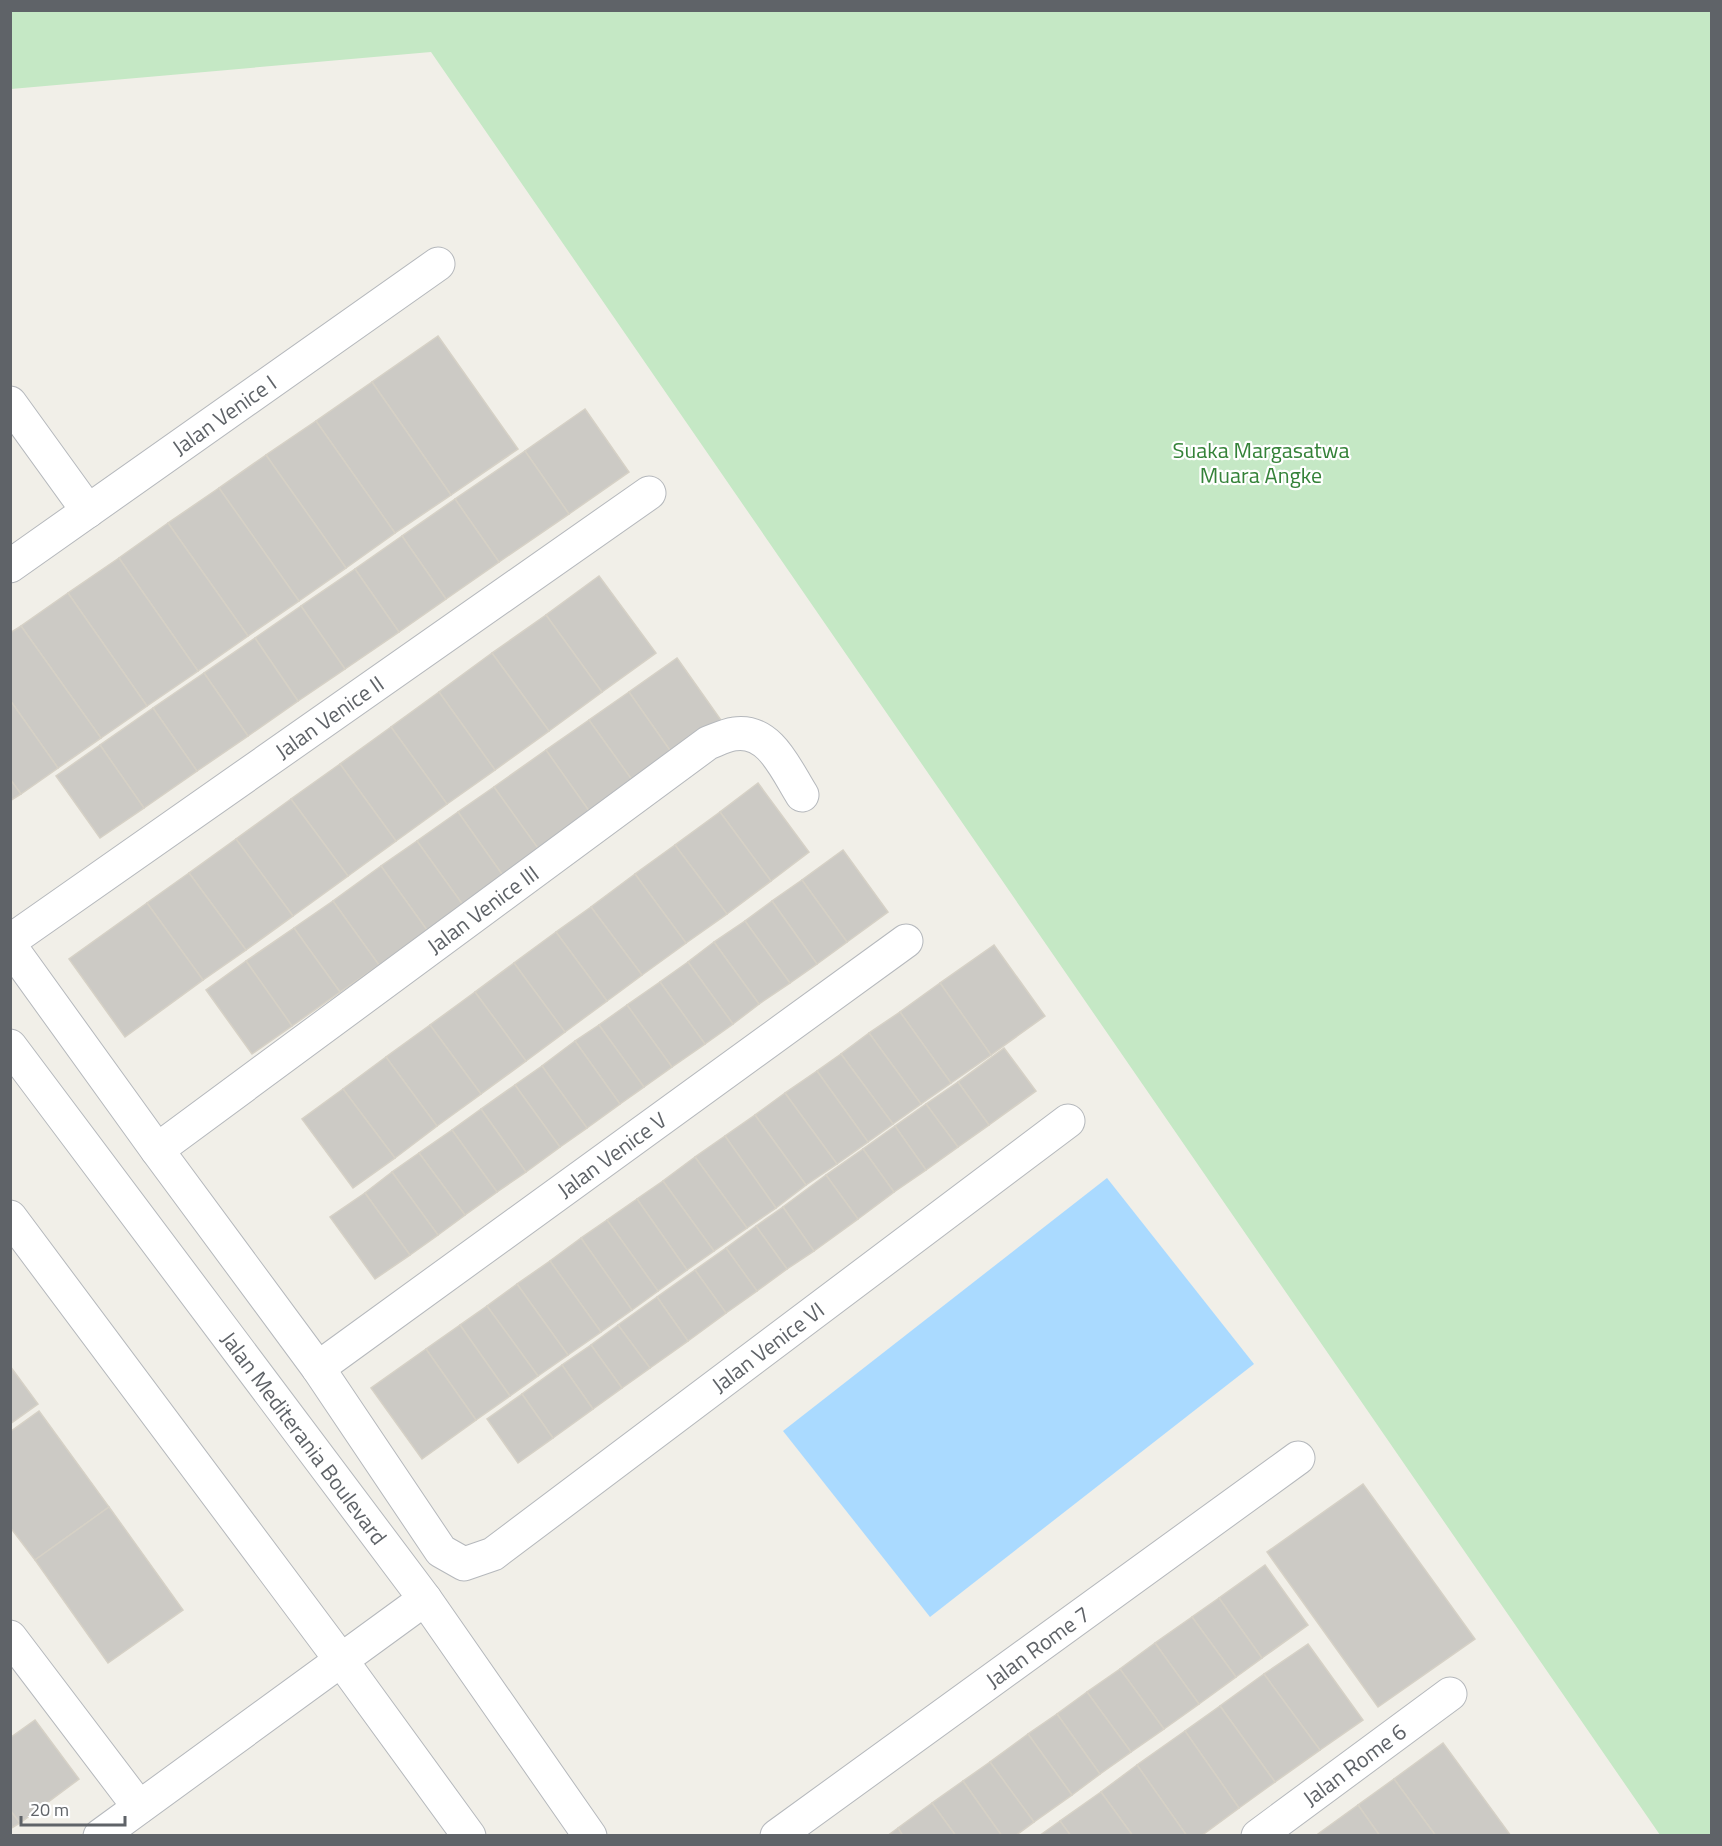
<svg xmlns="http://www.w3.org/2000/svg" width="1722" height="1846" font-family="'Titillium Web',sans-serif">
  <rect width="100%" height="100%" fill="#f1efe8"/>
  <path fill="#c5e8c5" d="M11,10L1711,11V1835H1660L431,52L11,89Z"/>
  <path fill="#aadaff" d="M1107,1178L1254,1364L930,1617L783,1431Z"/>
  <g fill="#cccac5" stroke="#d6d1c6" stroke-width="1.5">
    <path d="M438,336L518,449L451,495L372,382Z"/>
    <path d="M372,382L451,495L395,533L316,421Z"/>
    <path d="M585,409L629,472L569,514L525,451Z"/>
    <path d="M316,421L395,533L346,568L266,455Z"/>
    <path d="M525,451L569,514L499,562L455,499Z"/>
    <path d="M266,455L346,568L299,601L219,488Z"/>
    <path d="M219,488L299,601L248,636L168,523Z"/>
    <path d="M455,499L499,562L446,599L402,536Z"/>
    <path d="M168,523L248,636L198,671L119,558Z"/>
    <path d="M402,536L446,599L399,632L355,569Z"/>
    <path d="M119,558L198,671L147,706L68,593Z"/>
    <path d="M355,569L399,632L345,669L301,606Z"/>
    <path d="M599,576L656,653L602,692L546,615Z"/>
    <path d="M68,593L147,706L101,738L21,626Z"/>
    <path d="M301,606L345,669L298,701L255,638Z"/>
    <path d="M546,615L602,692L549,731L492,653Z"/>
    <path d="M21,626L101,738L58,768L10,700V633Z"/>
    <path d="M255,638L298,701L248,736L204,673Z"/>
    <path d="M492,653L549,731L495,770L439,692Z"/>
    <path d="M677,658L723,723L674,756L629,692Z"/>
    <path d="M204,673L248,736L197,771L153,708Z"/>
    <path d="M439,692L495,770L447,804L391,727Z"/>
    <path d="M629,692L674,756L635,784L589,720Z"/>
    <path d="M10,700L58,768L21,794L10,779Z"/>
    <path d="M153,708L197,771L144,808L100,745Z"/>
    <path d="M589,720L635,784L592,815L546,750Z"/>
    <path d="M391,727L447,804L396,841L340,764Z"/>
    <path d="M100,745L144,808L100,838L56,776Z"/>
    <path d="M546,750L592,815L540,851L494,787Z"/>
    <path d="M340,764L396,841L348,876L291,799Z"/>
    <path d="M10,779L21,794L10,801Z"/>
    <path d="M758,783L809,852L771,881L720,812Z"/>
    <path d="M494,787L540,851L504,877L458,812Z"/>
    <path d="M291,799L348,876L293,916L236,839Z"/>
    <path d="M458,812L504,877L463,905L417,841Z"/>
    <path d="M720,812L771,881L727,914L675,845Z"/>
    <path d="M236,839L293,916L246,950L189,873Z"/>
    <path d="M417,841L463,905L427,930L381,866Z"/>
    <path d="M675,845L727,914L686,943L635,874Z"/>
    <path d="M843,850L888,912L847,942L802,880Z"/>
    <path d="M381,866L427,930L379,965L333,901Z"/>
    <path d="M189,873L246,950L203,980L147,903Z"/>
    <path d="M635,874L686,943L642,975L591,907Z"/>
    <path d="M802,880L847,942L817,964L772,901Z"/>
    <path d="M333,901L379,965L340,992L294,928Z"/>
    <path d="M772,901L817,964L790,983L745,921Z"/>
    <path d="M147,903L203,980L125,1037L69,959Z"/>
    <path d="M591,907L642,975L607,1001L556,932Z"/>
    <path d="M745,921L790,983L759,1004L714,942Z"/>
    <path d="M294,928L340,992L292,1026L246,961Z"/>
    <path d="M556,932L607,1001L565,1032L514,963Z"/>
    <path d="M714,942L759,1004L733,1024L688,962Z"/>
    <path d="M994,945L1045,1016L991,1055L940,983Z"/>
    <path d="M246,961L292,1026L252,1054L206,990Z"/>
    <path d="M688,962L733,1024L705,1044L660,982Z"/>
    <path d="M514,963L565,1032L526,1061L475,992Z"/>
    <path d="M660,982L705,1044L672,1067L627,1005Z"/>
    <path d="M940,983L991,1055L951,1083L900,1012Z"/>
    <path d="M475,992L526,1061L481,1094L430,1025Z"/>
    <path d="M627,1005L672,1067L644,1087L599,1025Z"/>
    <path d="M900,1012L951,1083L921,1104L869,1033Z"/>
    <path d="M430,1025L481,1094L437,1126L386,1057Z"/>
    <path d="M599,1025L644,1087L620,1104L575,1041Z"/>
    <path d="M869,1033L921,1104L893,1124L841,1054Z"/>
    <path d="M575,1041L620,1104L587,1128L542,1066Z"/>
    <path d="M1004,1048L1036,1091L989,1125L958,1082Z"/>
    <path d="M841,1054L893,1124L868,1142L817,1071Z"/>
    <path d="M386,1057L437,1126L395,1158L343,1089Z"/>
    <path d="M542,1066L587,1128L560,1147L515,1085Z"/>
    <path d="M817,1071L868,1142L837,1164L785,1093Z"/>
    <path d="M958,1082L989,1125L958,1147L926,1104Z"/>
    <path d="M515,1085L560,1147L526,1172L481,1109Z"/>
    <path d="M343,1089L395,1158L353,1188L302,1119Z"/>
    <path d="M785,1093L837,1164L806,1185L755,1115Z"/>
    <path d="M926,1104L958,1147L926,1170L895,1126Z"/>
    <path d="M481,1109L526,1172L497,1192L452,1130Z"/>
    <path d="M755,1115L806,1185L776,1208L725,1136Z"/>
    <path d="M895,1126L926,1170L894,1192L863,1149Z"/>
    <path d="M452,1130L497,1192L465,1215L419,1153Z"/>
    <path d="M725,1136L776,1208L747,1228L695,1157Z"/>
    <path d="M863,1149L894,1192L858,1219L826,1175Z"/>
    <path d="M419,1153L465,1215L438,1235L392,1172Z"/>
    <path d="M695,1157L747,1228L714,1251L663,1181Z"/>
    <path d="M392,1172L438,1235L410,1255L365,1193Z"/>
    <path d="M826,1175L858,1219L814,1251L783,1207Z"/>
    <path d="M663,1181L714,1251L687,1270L637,1199Z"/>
    <path d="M365,1193L410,1255L375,1279L330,1217Z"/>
    <path d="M637,1199L687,1270L658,1291L607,1220Z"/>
    <path d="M783,1207L814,1251L787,1269L756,1226Z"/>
    <path d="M607,1220L658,1291L632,1310L581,1238Z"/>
    <path d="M756,1226L787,1269L757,1291L726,1248Z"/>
    <path d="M581,1238L632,1310L601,1332L550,1261Z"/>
    <path d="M726,1248L757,1291L726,1313L695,1270Z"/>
    <path d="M550,1261L601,1332L568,1355L517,1284Z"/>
    <path d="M695,1270L726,1313L688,1341L657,1297Z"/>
    <path d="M517,1284L568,1355L538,1376L487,1306Z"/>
    <path d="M657,1297L688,1341L650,1368L618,1325Z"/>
    <path d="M487,1306L538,1376L510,1396L460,1325Z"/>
    <path d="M460,1325L510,1396L476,1420L426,1349Z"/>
    <path d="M618,1325L650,1368L622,1388L591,1345Z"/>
    <path d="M591,1345L622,1388L593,1409L562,1365Z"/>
    <path d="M426,1349L476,1420L422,1459L371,1388Z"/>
    <path d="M562,1365L593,1409L553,1438L522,1394Z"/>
    <path d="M10,1366L38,1404L10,1424Z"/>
    <path d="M522,1394L553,1438L518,1463L487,1419Z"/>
    <path d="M39,1411L109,1507L35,1560L10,1527V1432Z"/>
    <path d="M1363,1484L1475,1639L1378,1707L1267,1552Z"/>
    <path d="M109,1507L183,1610L108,1663L35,1560Z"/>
    <path d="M1265,1565L1308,1625L1262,1658L1219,1598Z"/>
    <path d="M1219,1598L1262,1658L1236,1677L1192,1617Z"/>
    <path d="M1192,1617L1236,1677L1199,1704L1155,1643Z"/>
    <path d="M1155,1643L1199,1704L1164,1729L1120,1669Z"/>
    <path d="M1308,1644L1363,1720L1320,1750L1264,1674Z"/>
    <path d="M1120,1669L1164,1729L1131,1752L1087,1692Z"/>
    <path d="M1264,1674L1320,1750L1275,1782L1220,1706Z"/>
    <path d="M1087,1692L1131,1752L1100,1774L1057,1714Z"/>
    <path d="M1220,1706L1275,1782L1239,1808L1185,1731Z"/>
    <path d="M1057,1714L1100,1774L1072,1795L1028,1734Z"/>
    <path d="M35,1720L79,1779L20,1823L10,1810V1738Z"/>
    <path d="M1185,1731L1239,1808L1201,1836H1187L1137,1765Z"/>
    <path d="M1028,1734L1072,1795L1034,1822L990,1762Z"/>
    <path d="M1443,1743L1511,1836H1436L1394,1779Z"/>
    <path d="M990,1762L1034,1822L1015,1836H1002L963,1781Z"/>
    <path d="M1137,1765L1187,1836H1133L1101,1792Z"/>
    <path d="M1394,1779L1436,1836H1380L1358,1805Z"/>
    <path d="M963,1781L1002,1836H956L932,1803Z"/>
    <path d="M1101,1792L1133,1836H1071L1060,1821Z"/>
    <path d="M932,1803L956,1836H903L898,1828Z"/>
    <path d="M1358,1805L1380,1836H1319L1318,1834Z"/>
    <path d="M10,1810L20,1823L10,1829Z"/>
    <path d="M1060,1821L1071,1836H1039Z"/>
    <path d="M898,1828L903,1836H887Z"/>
  </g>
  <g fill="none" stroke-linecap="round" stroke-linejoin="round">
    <g stroke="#b5b8bc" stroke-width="35">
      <g id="minor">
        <path d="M10,403L88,511"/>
        <path id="s1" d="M10,566L438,264"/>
        <path id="s2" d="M10,941L649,493"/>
        <path id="s3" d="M10,946L157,1150L318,1368L441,1551L464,1564L493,1554L1068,1121"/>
        <path id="s4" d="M157,1150L708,743C716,740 726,735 734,734C770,728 786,770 802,795"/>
        <path id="s5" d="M318,1368L906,941"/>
        <path d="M10,1637L139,1807"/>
        <path d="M100,1836L425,1599"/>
        <path id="s6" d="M777,1836L1298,1458"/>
        <path id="s7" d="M1258,1836L1450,1694"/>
      </g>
    </g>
    <g stroke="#b5b8bc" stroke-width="35">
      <g id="tertiary">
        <path id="s8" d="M10,1046L425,1599L590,1836"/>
        <path d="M10,1217L341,1660L469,1836"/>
      </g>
    </g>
    <use href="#minor" stroke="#fff" stroke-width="33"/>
    <use href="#tertiary" stroke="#fff" stroke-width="33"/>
  </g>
  <g text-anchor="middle" stroke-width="4.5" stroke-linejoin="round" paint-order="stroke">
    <g font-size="22" fill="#5f6368" stroke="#fff">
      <text dy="8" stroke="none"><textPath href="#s1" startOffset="262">Jalan Venice I</textPath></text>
      <text dy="8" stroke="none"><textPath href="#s2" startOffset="390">Jalan Venice II</textPath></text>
      <text dy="8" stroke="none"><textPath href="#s4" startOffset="405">Jalan Venice III</textPath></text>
      <text dy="8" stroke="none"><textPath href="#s5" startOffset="363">Jalan Venice V</textPath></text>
      <text dy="8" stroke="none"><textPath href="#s3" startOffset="1144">Jalan Venice VI</textPath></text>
      <text dy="8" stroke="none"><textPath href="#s8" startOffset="490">Jalan Mediterania Boulevard</textPath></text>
      <text dy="8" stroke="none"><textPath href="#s6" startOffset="322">Jalan Rome 7</textPath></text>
      <text dy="8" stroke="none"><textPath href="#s7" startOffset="120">Jalan Rome 6</textPath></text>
    </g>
    <g font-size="22" fill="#348238" stroke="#fff">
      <text x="1261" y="458">Suaka Margasatwa<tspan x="1261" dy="25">Muara Angke</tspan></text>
    </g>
  </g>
  <rect width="1722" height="1846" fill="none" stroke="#5f6368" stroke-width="24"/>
  <path d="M21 1816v9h104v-9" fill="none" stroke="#5f6368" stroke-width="3"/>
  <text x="30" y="1816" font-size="18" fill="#5f6368" stroke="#ffffff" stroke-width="4.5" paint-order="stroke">20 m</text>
</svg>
